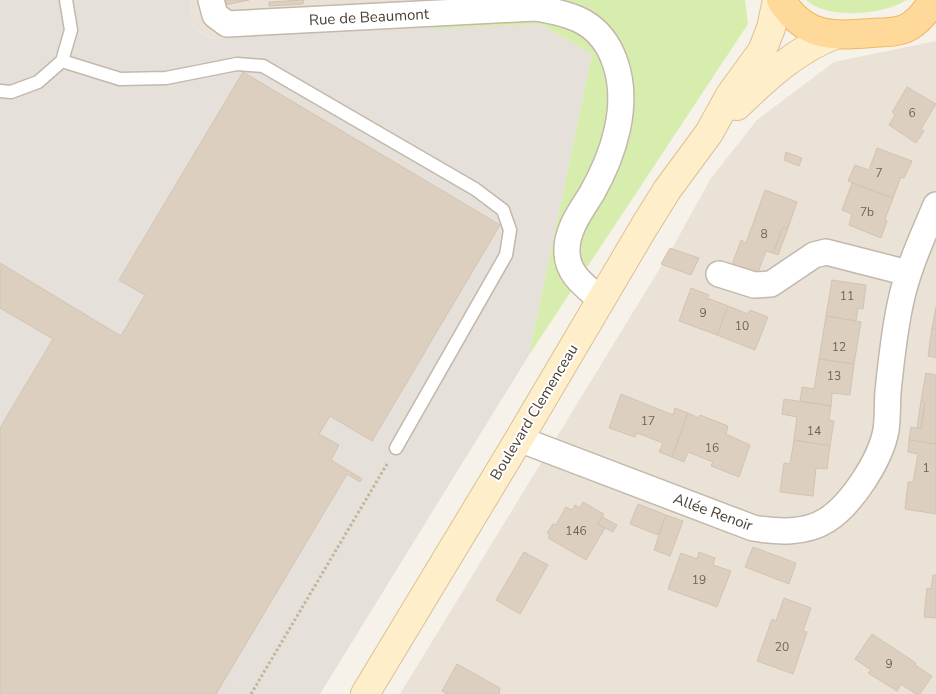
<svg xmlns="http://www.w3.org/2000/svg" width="936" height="694" font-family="'Nunito Sans',sans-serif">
  <rect width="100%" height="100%" fill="#f6f1e9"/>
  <g fill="#eae2d7">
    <path d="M192,0H432L431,29L236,36L209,39L193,27L191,13Z"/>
    <path d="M936,41V694H400L674,245L711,178L757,120L834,62Z"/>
  </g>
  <path fill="#e5e0da" d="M0,0H192L191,13L193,27L209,39L236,36L540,24L592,54L529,355L320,694H0Z"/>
  <g fill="#d7edae">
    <path d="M432,0H745L748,24L529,355L592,54L540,24L431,29Z"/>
    <path d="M806,0H907C883,15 828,20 806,0Z"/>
  </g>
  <g fill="#dccfc0" stroke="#d4c3b0">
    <path d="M225,0H249L225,5Z"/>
    <path d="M304,0L303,4L269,6V2Z"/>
    <path d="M243,72L500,225L372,441L330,416L319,434L339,445L331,460L362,479L360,482L347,474L216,694H0V428L53,339L0,308V263L121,336L145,295L119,280Z"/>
    <path d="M907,87L936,104L921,129L924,131L916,143L889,125L895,115L892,112Z"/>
    <path d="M877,148L912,161L904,178L901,177L893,198L848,181L855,165L869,170Z"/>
    <path d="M786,152L802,158L799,166L784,160Z"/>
    <path d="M852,183L893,198L885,219L887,221L881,238L849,225L852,214L842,210Z"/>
    <path d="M765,190L797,202L788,228L783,227L773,253L766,251L757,275L732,265L741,240L746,243Z"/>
    <path d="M783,227L788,228L778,255L773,253Z"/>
    <path d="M670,248L699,258L691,275L661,264Z"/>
    <path d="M832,280L866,285L863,309L858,308L856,321L826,316Z"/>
    <path d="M691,288L709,295L707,298L728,306L717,335L679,321Z"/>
    <path d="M728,306L748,314L750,310L768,317L755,350L717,335Z"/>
    <path d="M936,307V329L932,328Z"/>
    <path d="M826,316L861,322L854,364L819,359Z"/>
    <path d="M932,328L936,329V358L928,356Z"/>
    <path d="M819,359L854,364L850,395L832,393L831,406L800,401L802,387L814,389Z"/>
    <path d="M926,373L936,375V444L909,440L911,427L921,429L925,402L921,401Z"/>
    <path d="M621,394L673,415L675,408L688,413L672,457L659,452L663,443L637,433L635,437L609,428Z"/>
    <path d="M784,399L831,406L829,420L834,421L830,446L794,440L797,417L782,414Z"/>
    <path d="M921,401L925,402L921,429L917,428Z"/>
    <path d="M688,413L699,418L700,415L728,426L726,434L750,445L739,477L711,466L713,462L688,452L684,462L672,457Z"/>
    <path d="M794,440L830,446L827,469L816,468L813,496L780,492L784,463L790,464Z"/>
    <path d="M909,440L936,444V514L905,509L908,482H913L918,454L908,452Z"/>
    <path d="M583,502L604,514L598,524L605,528L586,560L548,538L550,535L547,533L553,524L556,525L566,507L572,510L575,505L580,508Z"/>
    <path d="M638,504L666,515L658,535L630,524Z"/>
    <path d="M666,515L683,521L670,556L654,550Z"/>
    <path d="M602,517L617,525L613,532L598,524Z"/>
    <path d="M753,547L796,563L789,584L745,567Z"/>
    <path d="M524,552L548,565L520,614L496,600Z"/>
    <path d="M699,552L715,558L713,565L731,571L717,607L668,589L681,553L697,559Z"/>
    <path d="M933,575H936V618L924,617L927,588L931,589Z"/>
    <path d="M784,598L811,608L803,631L807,632L793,674L757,661L772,619L776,621Z"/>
    <path d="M872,634L916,663L915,665L932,676L920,694H916L901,684L897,691L868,673L871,670L855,659Z"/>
    <path d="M457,664L500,688L499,694H447L442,691Z"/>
  </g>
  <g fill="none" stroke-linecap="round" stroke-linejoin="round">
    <g stroke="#c3b8aa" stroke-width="15">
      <g id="lane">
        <path d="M62,61L120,79L166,78L237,64L263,66L475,189L503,210L510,230L506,255L396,448"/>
        <path d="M0,91L11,92L38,82L62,61L71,30L66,0"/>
      </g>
    </g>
    <g stroke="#c3b8aa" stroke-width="28">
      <g id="street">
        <path d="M211,0L215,15L227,24L535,8C573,14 601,22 615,62C630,105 614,154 592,193C581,211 566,230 567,252C567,274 585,286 601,300"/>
        <path d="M719,274L754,285L771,284L814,255L826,252L908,273"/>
        <path d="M519,439L753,528C777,532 805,534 827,520C852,504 881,459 886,430C888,417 887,404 888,392C891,362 894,334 900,305C907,270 922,238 936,205"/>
      </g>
    </g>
    <g stroke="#dac295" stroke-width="30">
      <g id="secondary">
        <path d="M737,106C766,78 797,49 835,35"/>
        <path d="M365,694L519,439L644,227L667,190L709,133L730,95L762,51L771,28L777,0"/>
      </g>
    </g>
    <g stroke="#efb75e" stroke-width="30">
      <path id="primary" d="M781,0C805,38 832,36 872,33C886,32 902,33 913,24C921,18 928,9 933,0"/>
    </g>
    <path stroke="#c6b39a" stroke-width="3" stroke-dasharray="2.5 2.5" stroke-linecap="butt" d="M251,694L387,464"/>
    <use href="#lane" stroke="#fff" stroke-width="12"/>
    <use href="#street" stroke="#fff" stroke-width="25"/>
    <use href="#secondary" stroke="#ffeeca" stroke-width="28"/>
    <use href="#primary" stroke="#ffd999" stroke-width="28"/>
  </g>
  <g text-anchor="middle" stroke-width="4" stroke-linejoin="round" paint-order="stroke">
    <g font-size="12" fill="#6f6458">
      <text x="912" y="117">6</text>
      <text x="879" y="177">7</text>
      <text x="867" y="216">7b</text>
      <text x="764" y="238">8</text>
      <text x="847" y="300">11</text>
      <text x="703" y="317">9</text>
      <text x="742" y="330">10</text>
      <text x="839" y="351">12</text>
      <text x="834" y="380">13</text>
      <text x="648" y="425">17</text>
      <text x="814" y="435">14</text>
      <text x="712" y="452">16</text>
      <text x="926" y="472">1</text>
      <text x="576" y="535">146</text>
      <text x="699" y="584">19</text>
      <text x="782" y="651">20</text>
      <text x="889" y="668">9</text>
    </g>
    <g font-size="15" fill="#4b4136" stroke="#fff">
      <text transform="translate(369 17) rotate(-3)" y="5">Rue de Beaumont</text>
      <text transform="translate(534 412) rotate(-59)" y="5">Boulevard Clemenceau</text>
      <text transform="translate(713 512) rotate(20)" y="5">Allée Renoir</text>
    </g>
  </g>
</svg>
